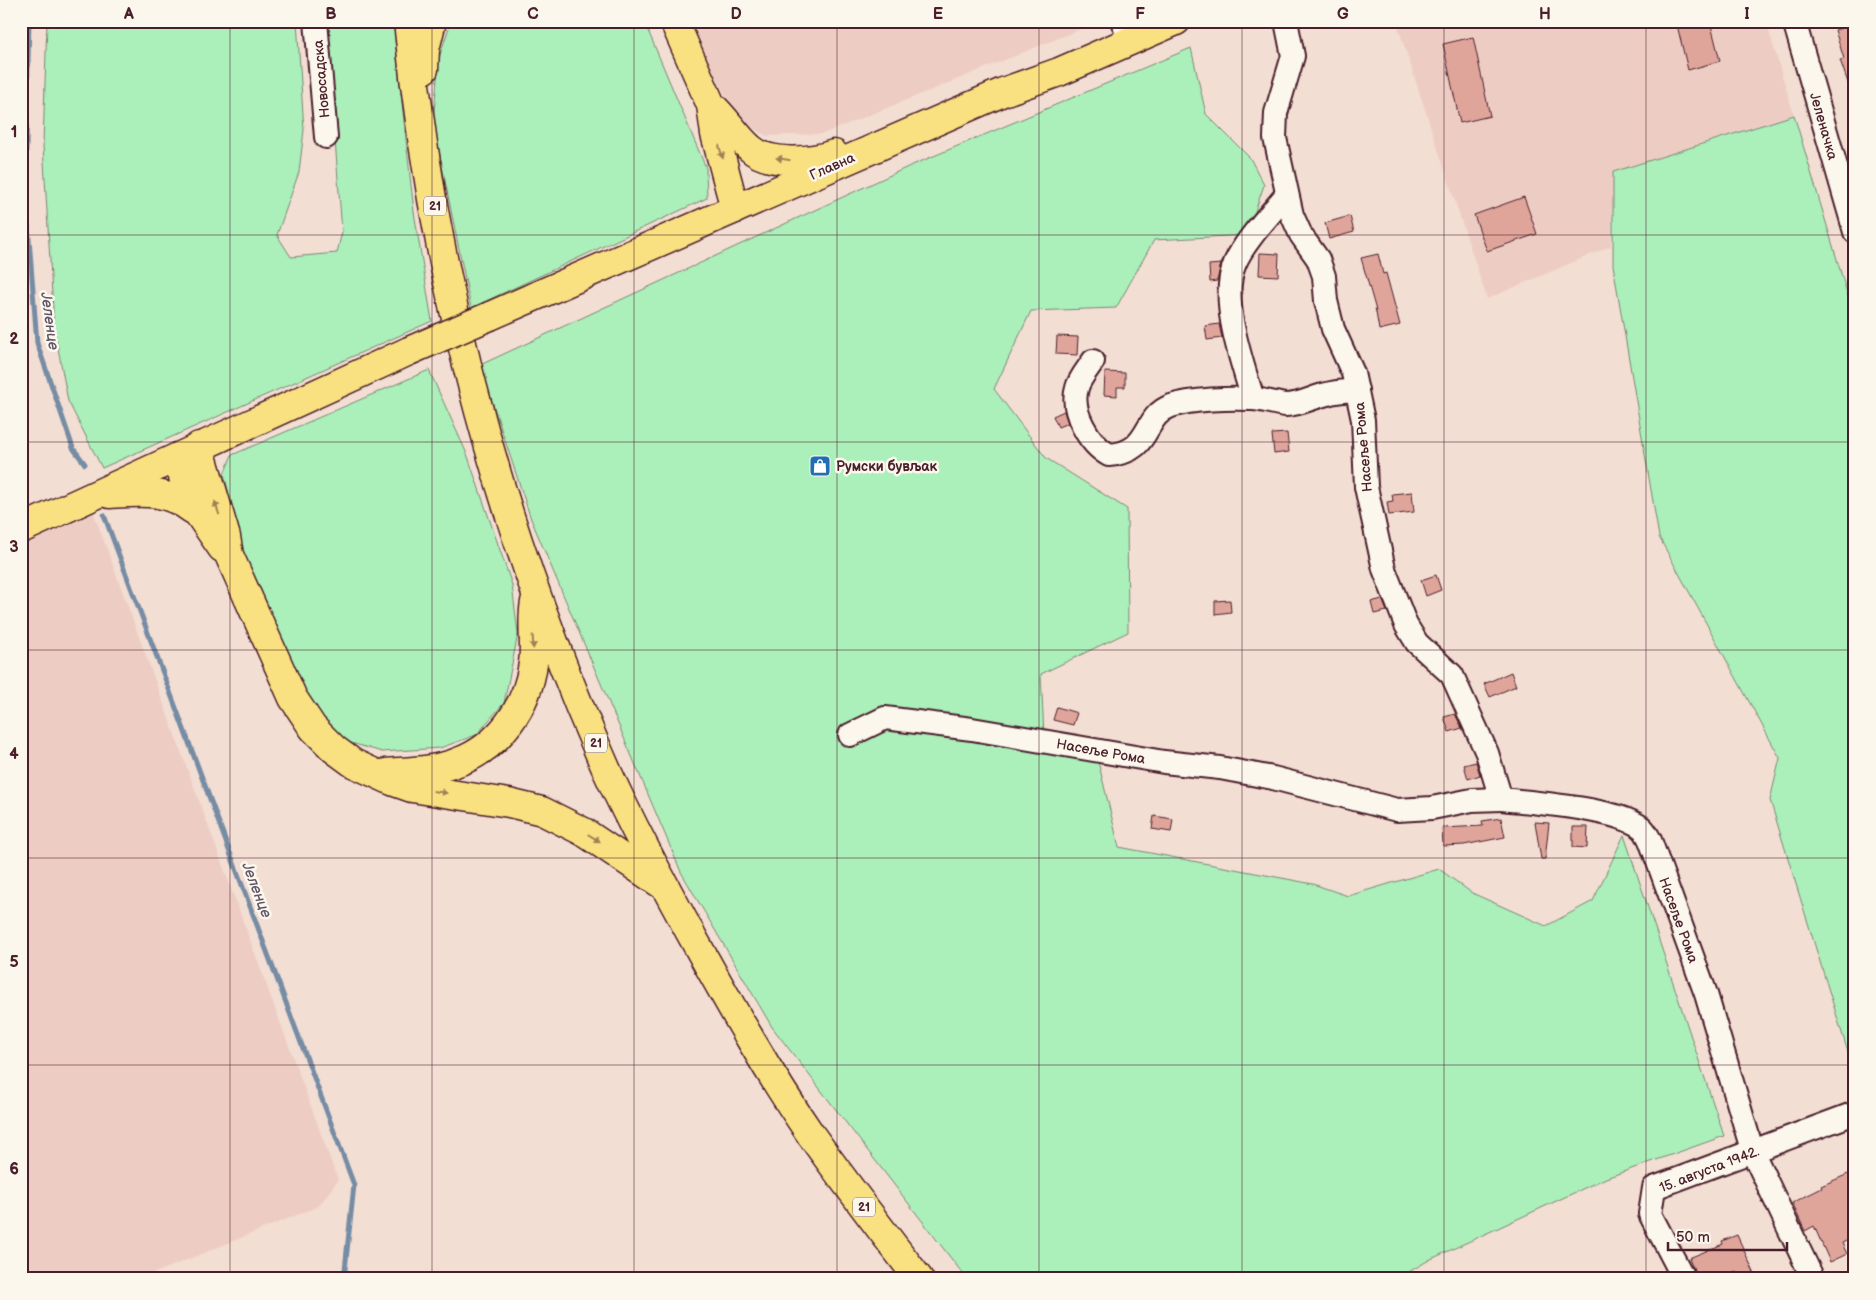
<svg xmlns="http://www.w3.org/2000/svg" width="1876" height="1300" font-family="'Balsamiq Sans',sans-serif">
  <rect width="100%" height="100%" fill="#f3ded4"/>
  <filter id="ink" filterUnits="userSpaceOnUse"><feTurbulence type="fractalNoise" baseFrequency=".02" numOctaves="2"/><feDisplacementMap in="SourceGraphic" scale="10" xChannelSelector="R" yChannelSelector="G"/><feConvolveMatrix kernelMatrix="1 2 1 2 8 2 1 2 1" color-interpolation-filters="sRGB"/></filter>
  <g filter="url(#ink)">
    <g fill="#edcdc3">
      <path d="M686,21H1098V22L823,134L767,136L739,121Z"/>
      <path d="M1396,21H1766L1794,115L1614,172L1611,246L1487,299Z"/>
      <path d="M93,511L338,1180L319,1206L140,1279H21V545Z"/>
    </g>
    <g fill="#abefba" stroke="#7a8772">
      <path d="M47,21H297L304,130L299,172L277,235L291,257L337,253L342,232L326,21H393L414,212L432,321L102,468L68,401L54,327L43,145Z"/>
      <path d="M451,21H644L706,168L707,198L471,308L433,122L439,58Z"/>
      <path d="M1191,48L1206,114L1250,158L1264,185L1247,235L1154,240L1116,308L1031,311L994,389L1046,458L1127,509L1128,632L1041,674L1044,736L1096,753L1119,847L1313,884L1348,896L1439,869L1472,893L1546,926L1593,901L1624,835L1724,1136L1606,1178L1429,1260L1397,1279H967L772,1027L681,872L531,519L480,365L910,166Z"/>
      <path d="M1794,115L1855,320V1075L1770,800L1780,758L1659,537L1613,265V172Z"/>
      <path d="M429,370L467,454L512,585L518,634L504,703L476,735L440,748L382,752L334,738L311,705L247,566L224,474L232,455Z"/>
    </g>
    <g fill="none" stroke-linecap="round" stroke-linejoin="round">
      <g stroke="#768ca4" stroke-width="5">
        <path d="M29,21L25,187L37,343L73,448L85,464"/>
        <path d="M104,515L354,1185L344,1279"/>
      </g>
    </g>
    <g fill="#dfa59b" stroke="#4a1f2b">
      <path d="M1676,21H1710L1720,61L1688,70Z"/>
      <path d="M1855,24V96L1853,97L1840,60L1844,59L1835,30Z"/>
      <path d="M1473,37L1490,116L1460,123L1443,44Z"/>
      <path d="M1524,197L1537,234L1487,251L1474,215Z"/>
      <path d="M1350,216L1354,232L1329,239L1325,223Z"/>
      <path d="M1260,253L1279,254L1278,276L1259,275Z"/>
      <path d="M1378,254L1383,274L1386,273L1400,325L1379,330L1375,307L1361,258Z"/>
      <path d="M1221,264L1217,281L1210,282L1209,265Z"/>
      <path d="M1219,324L1222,338L1207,340L1205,326Z"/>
      <path d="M1057,336L1078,337L1077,355L1056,354Z"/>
      <path d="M1105,372L1125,373V387H1117V396L1104,395Z"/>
      <path d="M1064,411L1068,423L1058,427L1053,416Z"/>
      <path d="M1287,433L1289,452L1274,454L1272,434Z"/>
      <path d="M1412,492L1414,512L1389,515L1387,502L1393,501L1392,494Z"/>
      <path d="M1436,575L1441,590L1426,596L1421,580Z"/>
      <path d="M1382,599L1387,611L1374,614L1371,602Z"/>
      <path d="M1230,600L1231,612L1215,614V601Z"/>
      <path d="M1511,672L1516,686L1490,697L1484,684Z"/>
      <path d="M1057,707L1077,713L1073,725L1053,720Z"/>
      <path d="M1455,714L1462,728L1449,732L1444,717Z"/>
      <path d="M1476,762L1480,775L1468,779L1464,765Z"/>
      <path d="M1154,816L1173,819L1171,832L1152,829Z"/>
      <path d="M1501,818L1505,837L1464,845L1443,846L1442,828L1483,826L1482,821Z"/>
      <path d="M1535,822L1549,823L1545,859H1541Z"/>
      <path d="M1573,827H1588L1587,848L1573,847Z"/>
      <path d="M1855,1171V1237L1842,1243L1847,1254L1830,1262L1814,1226L1805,1231L1792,1203L1822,1188L1821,1186Z"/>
      <path d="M1737,1235L1757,1279H1739L1736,1271L1717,1279H1698L1689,1258L1723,1244L1722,1241Z"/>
    </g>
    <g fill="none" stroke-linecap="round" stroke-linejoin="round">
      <g stroke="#4a1f2b" stroke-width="26">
        <g id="minor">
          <path d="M316,21L326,137"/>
          <path d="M1122,21L1131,41"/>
          <path d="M1286,21L1293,56L1276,113L1275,138L1292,215L1301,235L1318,259L1324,276L1326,301L1333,329L1353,373L1363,420L1366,487L1384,569L1406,625L1417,643L1452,675L1487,753L1501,799C1536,803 1614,808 1641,827C1645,830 1648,836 1650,840L1706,994L1753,1153L1813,1279"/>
          <path d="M1794,21L1855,232"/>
          <path d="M1093,361C1088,369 1079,379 1077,388C1070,411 1089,444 1109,455C1153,452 1141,417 1171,406C1192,399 1230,398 1252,399C1263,399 1274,404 1286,405C1300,405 1313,397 1327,394C1337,391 1347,391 1357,390"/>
          <path d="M1253,399C1242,362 1219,300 1235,263C1245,240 1270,215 1286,195"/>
          <path d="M850,735L885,718L972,729L1164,762L1220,768L1273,778L1397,810L1432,808L1472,800L1501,799"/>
          <path d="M1684,1279L1650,1214L1654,1188L1855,1113"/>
        </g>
      </g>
      <g stroke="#4a1f2b" stroke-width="31">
        <g id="major">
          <path d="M408,21C433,281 502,535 608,773C635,832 666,889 697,945C733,1010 769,1074 811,1135C846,1184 882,1231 919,1279"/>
          <path d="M674,21L711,105L715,134L735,209"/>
          <path d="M424,69L425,49L432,21"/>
          <path d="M711,105C726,118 735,135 750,148C768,165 812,162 834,154"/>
          <path d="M490,316L1003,92L1059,72L1176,21"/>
          <path d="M199,446L226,537L229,555L293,698L313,728L334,749L353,763L392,781L412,788L509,803L542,811L584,832L664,886"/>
          <path d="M178,457L189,500L222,548"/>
          <path d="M110,494C143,492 166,489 193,510"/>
          <path d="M21,529L409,351"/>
          <path d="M386,773C411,771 435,771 458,762C499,747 528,706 533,663C536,643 531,623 535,602"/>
        </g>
      </g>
      <use href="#minor" stroke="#fbf7ec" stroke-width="22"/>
      <use href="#major" stroke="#f9e181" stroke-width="28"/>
      <g stroke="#4a1f2b" stroke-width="31" stroke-linecap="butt">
        <path id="major-bridge" d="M409,351L490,316"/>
      </g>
      <use href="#major-bridge" stroke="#f9e181" stroke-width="28"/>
    </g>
    <defs><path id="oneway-solid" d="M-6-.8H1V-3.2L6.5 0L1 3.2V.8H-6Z" transform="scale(1.25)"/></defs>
    <g fill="#a28056">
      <use href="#oneway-solid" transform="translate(721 152) rotate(73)"/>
      <use href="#oneway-solid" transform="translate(783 159) rotate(-171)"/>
      <use href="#oneway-solid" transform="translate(217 508) rotate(-108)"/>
      <use href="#oneway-solid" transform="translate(533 642) rotate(88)"/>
      <use href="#oneway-solid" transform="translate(440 792) rotate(8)"/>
      <use href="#oneway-solid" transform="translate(594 838) rotate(32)"/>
    </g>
  </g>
  <path fill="none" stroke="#4a1f2b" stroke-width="1" stroke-opacity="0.55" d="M230,21V1279M432,21V1279M634,21V1279M837,21V1279M1039,21V1279M1242,21V1279M1444,21V1279M1646,21V1279M21,235H1855M21,442H1855M21,650H1855M21,858H1855M21,1065H1855"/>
  <defs>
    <g id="shop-square" transform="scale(1.125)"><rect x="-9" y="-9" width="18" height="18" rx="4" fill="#1f6fb2" stroke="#fbf7ec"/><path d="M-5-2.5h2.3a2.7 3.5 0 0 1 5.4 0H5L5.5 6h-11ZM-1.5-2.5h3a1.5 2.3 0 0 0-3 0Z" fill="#fff"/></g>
  </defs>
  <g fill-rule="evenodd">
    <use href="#shop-square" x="820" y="466"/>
  </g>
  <g text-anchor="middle" stroke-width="5" stroke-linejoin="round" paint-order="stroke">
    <g fill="#fbf7ec" stroke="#7f6065" stroke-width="1">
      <rect x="424" y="196.5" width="22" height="19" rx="4"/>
      <rect x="585" y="733.5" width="22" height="19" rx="4"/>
      <rect x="853" y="1197.5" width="22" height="19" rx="4"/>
    </g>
    <g font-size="12" font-weight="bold" fill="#4a1f2b">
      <text x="435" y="210">21</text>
      <text x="596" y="747">21</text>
      <text x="864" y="1211">21</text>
    </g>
    <g font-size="14" fill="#4a1f2b" stroke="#fbf7ec">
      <text transform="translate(321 79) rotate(-95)" y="5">Новосадска</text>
      <text transform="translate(1824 126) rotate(74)" y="5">Јеленачка</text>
      <text transform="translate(832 166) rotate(-24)" y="5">Главна</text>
      <text transform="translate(1363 447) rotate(-95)" y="5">Насеље Рома</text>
      <text transform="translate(1101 751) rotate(10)" y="5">Насеље Рома</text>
      <text transform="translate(1679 920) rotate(70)" y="5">Насеље Рома</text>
      <text transform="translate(1709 1169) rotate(-21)" y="5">15. августа 1942.</text>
    </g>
    <g font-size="14" font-weight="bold" fill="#4a1f2b" stroke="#fbf7ec" text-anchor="start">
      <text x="836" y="471">Румски бувљак</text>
    </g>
    <g font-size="15" font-style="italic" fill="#605568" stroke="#fbf7ec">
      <text transform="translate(50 321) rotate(82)" y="5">Јеленце</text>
      <text transform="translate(257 890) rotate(69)" y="5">Јеленце</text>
    </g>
  </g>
  <rect width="1876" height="1300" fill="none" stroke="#fbf7ec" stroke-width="55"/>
  <path d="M1668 1242v8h119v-8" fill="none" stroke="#4a1f2b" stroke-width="2.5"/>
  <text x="1676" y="1242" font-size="15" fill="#4a1f2b" stroke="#fbf7ec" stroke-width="4" paint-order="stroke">50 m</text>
  <rect x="28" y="28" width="1820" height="1244" fill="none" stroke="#4a1f2b" stroke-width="2"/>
  <g font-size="16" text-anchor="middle" font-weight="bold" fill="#4a1f2b">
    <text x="129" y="19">A</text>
    <text x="331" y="19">B</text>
    <text x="533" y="19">C</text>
    <text x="736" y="19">D</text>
    <text x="938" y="19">E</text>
    <text x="1140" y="19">F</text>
    <text x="1343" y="19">G</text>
    <text x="1545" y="19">H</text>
    <text x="1747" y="19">I</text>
    <text x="14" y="137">1</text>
    <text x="14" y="344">2</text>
    <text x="14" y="552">3</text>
    <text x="14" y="759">4</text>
    <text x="14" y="967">5</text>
    <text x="14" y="1174">6</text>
  </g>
</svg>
